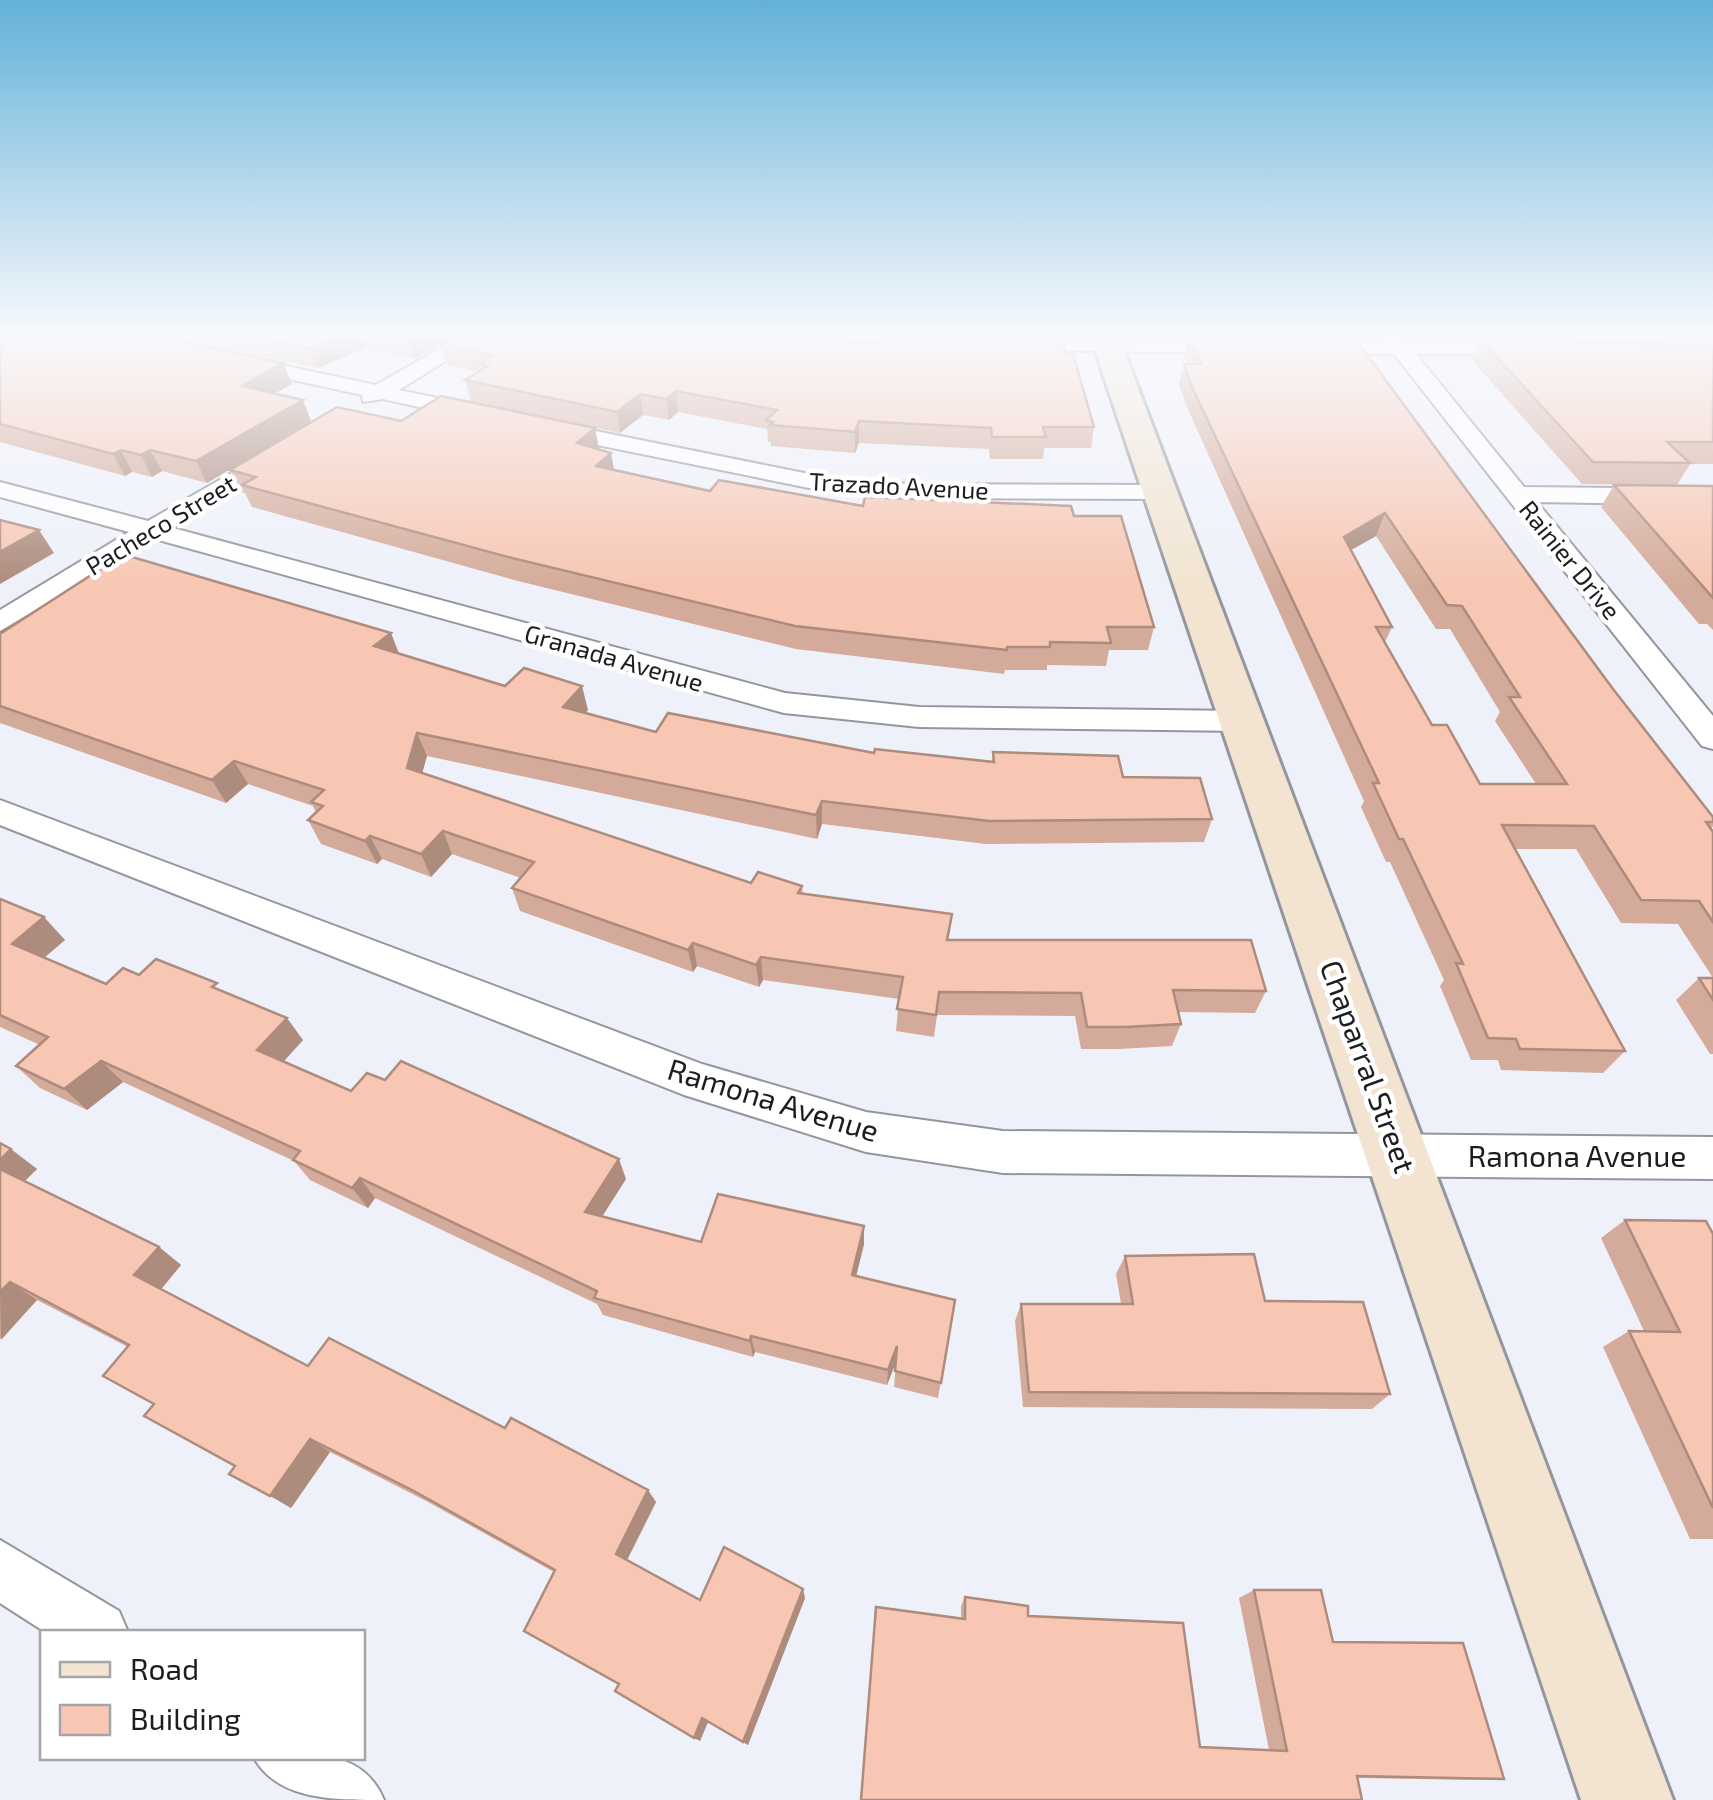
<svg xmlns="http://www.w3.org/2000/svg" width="1713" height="1800" font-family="'Exo 2',sans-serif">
  <rect width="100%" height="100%" fill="#eff1fa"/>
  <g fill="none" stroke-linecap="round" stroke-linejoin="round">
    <g stroke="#94969e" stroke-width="4">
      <g id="street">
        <path d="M463,335H487L399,390L486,408L489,413L478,420L383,399L363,402L362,395L238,368L228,362L238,356L376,385Z"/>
        <path d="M812,335C840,334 920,329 939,346L929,352L822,341Z"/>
        <path d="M1382,335H1400L1406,342L1531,345V353L1524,355L1416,354L1524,487L1713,489V505L1537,502L1713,716V749L1702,746L1394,354L1309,353L1299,347L1309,341L1384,342Z"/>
        <path d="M1014,340L1239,341L1249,347L1239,353L1007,350V342Z"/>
        <path d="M546,421L824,477L909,484L1160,485L1172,492L1160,499L909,498L824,491L538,433L535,428Z"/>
        <path d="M277,447L289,454L285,459L173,528L785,693L919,707L1244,711L1255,714L1260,721L1255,728L1244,731L919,727L784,713L155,539L0,631V610L129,532L0,497V482L148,521Z"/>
        <path d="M0,800L702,1064L866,1112L1003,1131L1713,1137V1179L1003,1173L866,1152L684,1095L0,825Z"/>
        <path d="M0,1540L119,1611L128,1632H45L0,1603Z"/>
        <path d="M254,1758C305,1755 361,1745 384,1800C332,1800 278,1800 254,1758Z"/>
      </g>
    </g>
    <g stroke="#94969e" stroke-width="6">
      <path id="secondary" d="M1090,335H1118L1673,1800H1581Z"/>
    </g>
    <use href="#street" fill="#fff" fill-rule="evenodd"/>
    <use href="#secondary" fill="#f2e4d0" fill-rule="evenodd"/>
  </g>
  <g fill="#d4ab9a" fill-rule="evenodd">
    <path d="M0,335L283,363L292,384L274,393L311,421L207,483L162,471L152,477L132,472L125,476L0,442Z"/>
    <path d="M158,335H456L415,359L365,348L318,368Z"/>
    <path d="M880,335H1052L1094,427L1091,448H1044L1043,459H990L989,449L859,443L855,453L771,446V442H768L767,429L678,412L669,420L643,415L620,433L471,401L465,380L478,372L447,365L441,345L803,338L880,343Z"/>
    <path d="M1175,335H1333L1332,337L1713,817V826L1711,829L1713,832V1054H1710L1676,1000L1699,978H1713L1678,924L1621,923L1576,849H1515L1625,1051L1603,1073L1501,1070L1498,1060H1471L1440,986L1444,980L1390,862H1386L1361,807L1364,801L1187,407L1179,385L1184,364H1188L1184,357L1189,337H1176ZM1376,536L1436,629H1450L1500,712L1495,721L1536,784H1480L1432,725L1385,642L1392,627L1351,550Z"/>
    <path d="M1449,335H1713V464H1690L1677,485L1582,484L1471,359L1480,340L1452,339Z"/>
    <path d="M595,428L599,450L614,470L710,491L863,506L1074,516L1154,627L1148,650H1109L1106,666L1047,665V670H1005L1004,674L796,649L518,581L252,507L245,493L241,492L230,470Z"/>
    <path d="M1614,485L1713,486V630L1707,624H1699L1601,507Z"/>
    <path d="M0,634L399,654L588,710L585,713L656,732L874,753L992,762L993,752L1123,777L1212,819L1204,842L986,844L822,824L817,839L427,756L422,773L751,883L802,886L803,894L949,940L1266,991L1255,1013L1178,1012L1181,1024L1172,1046L1119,1049H1081L1075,1016L937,1015L934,1037L896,1031L899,999L763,980L759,987L697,966L693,972L520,911L512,888L521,878L452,854L431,877L382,859L377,864L321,844L308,820L316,813L313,806L248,784L226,803L0,723Z"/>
    <path d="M0,899L65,940L44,958L106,984L139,975L223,992L303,1040L283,1062L351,1091L626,1179L602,1216L701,1242L864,1226V1244L856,1276L955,1300L938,1398L894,1387L896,1362L887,1385L755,1352L753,1357L603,1315L597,1304L375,1198L368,1208L310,1180L294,1161L123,1082L87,1110L40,1088L16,1066L40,1045L0,1027Z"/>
    <path d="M0,1143L37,1169L24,1181L159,1247L181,1265L161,1289L308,1366L505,1428L656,1502L627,1560L700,1600L805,1598L748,1745L708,1722L700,1741L619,1684L554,1572L428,1502L330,1452L291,1508L153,1405L128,1347L37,1300L0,1339Z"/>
    <path d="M1625,1220L1713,1234V1539H1690L1603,1347L1629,1331H1644L1601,1238Z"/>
    <path d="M1125,1256L1265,1301L1390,1394L1372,1409L1023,1407L1015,1321L1021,1304H1121L1116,1274Z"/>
    <path d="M1254,1590L1333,1642L1504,1779L1477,1780L1357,1778L861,1800L961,1618V1606L965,1597L1028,1616L1200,1747L1269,1750L1239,1598Z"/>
  </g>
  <g fill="#ad8b7d">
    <path d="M343,335H361L365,348L318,368L310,348Z"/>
    <path d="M416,335H456L415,359L409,339Z"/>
    <path d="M283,363L292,384L251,407L242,386Z"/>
    <path d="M676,391L678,412L669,420L666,399Z"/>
    <path d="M640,394L643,415L620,433L617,412Z"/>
    <path d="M303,400L311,421L207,483L196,461Z"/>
    <path d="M859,421V443L855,453V432Z"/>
    <path d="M595,428L599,450L577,443Z"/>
    <path d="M121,450L132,472L125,476L113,454Z"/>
    <path d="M150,450L162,471L152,477L141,455Z"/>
    <path d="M611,453L615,475L596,466Z"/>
    <path d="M1385,513L1376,536L1335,559L1344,537Z"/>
    <path d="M39,530L54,553L0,584V552Z"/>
    <path d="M391,633L400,656L374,646Z"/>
    <path d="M582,686L588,710L569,730L563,707Z"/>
    <path d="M417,733L427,756L417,791L407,768Z"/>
    <path d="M234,761L248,784L226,803L212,780Z"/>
    <path d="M822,801V824L817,839L816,815Z"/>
    <path d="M443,831L452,854L431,877L421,854Z"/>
    <path d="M370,836L382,859L377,864L365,841Z"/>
    <path d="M44,917L65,940L34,966L12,944Z"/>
    <path d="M693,943L697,966L693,972L688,950Z"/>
    <path d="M761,957L763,980L759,987L756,965Z"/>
    <path d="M287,1018L303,1040L274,1072L257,1050Z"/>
    <path d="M101,1061L123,1082L87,1110L64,1089Z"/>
    <path d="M11,1149L37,1169L20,1186L0,1171V1160Z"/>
    <path d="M619,1159L626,1179L593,1231L585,1212Z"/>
    <path d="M360,1178L375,1198L368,1208L352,1188Z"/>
    <path d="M864,1226V1244L852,1293V1275Z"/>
    <path d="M159,1247L181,1265L158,1293L134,1275Z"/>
    <path d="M10,1282L37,1300L1,1340L0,1292Z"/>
    <path d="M751,1336L755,1352L753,1357L750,1341Z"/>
    <path d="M897,1346L896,1362L887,1385L888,1370Z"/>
    <path d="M310,1439L330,1452L291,1508L270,1496Z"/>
    <path d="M648,1490L656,1502L625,1564L616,1554Z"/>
    <path d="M803,1589L805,1598L748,1745L743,1742Z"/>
    <path d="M702,1718L708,1722L700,1741L694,1738Z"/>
  </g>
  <g fill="#f7c7b3" stroke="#ad8b7d" stroke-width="2.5" fill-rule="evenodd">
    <path d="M0,335H150L283,363L242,386L303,400L196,461L150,450L141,455L121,450L113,454L0,424Z"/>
    <path d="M245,335H343L310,348Z"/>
    <path d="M390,335H416L409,339Z"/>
    <path d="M458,335H787L803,338L880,343V335L1060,336L1066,354H1073L1094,427H1043L1046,437H992L991,428L859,421L855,432L770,425L773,422L766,420L777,410L676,391L666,399L640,394L617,412L465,380L488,366L480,364L493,355L441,345Z"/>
    <path d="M1189,337H1354L1613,689L1713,817V822H1706L1713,832V922L1699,901L1641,900L1594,826L1502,825L1625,1051L1520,1049L1516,1039L1488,1038L1456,963L1463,964L1403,839H1399L1373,783H1379L1192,387L1184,364H1202ZM1385,513L1447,605L1462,606L1520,697H1509L1567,784H1480L1447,725H1432L1376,627H1392L1344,537Z"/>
    <path d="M1480,339L1713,346V442H1667L1690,463L1593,462Z"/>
    <path d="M441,396L595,428L577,443L611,453L596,466L710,491L719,480L863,506L865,497L1071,506L1074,516H1121L1154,627H1107L1111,643L1050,642V647H1007V650L795,626L512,558L242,485L256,477L230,470L337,407L401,421Z"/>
    <path d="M1614,485L1713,486V598Z"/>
    <path d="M0,520L39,530L0,552Z"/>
    <path d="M132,557L391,633L374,646L505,686L524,668L582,686L563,707L656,732L668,713L874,753L875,749L994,762L993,752L1118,756L1123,777L1200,778L1212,819L989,821L822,801L816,815L417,733L407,768L751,883L758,872L802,886L798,893L952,914L947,940H1251L1266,991L1173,990L1181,1024L1126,1027H1087L1081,993L939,992L936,1015L897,1009L903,977L761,957L756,965L693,943L688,950L512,888L534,862L443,831L421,854L370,836L365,841L308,820L323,806L311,802L324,790L234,761L212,780L0,706V634L113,561Z"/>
    <path d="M0,899L44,917L12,944L106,984L123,968L139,975L156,959L217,983L212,987L287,1018L257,1050L351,1091L367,1073L385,1080L401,1061L619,1159L585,1212L701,1242L718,1194L864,1226L852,1275L955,1300L941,1383L895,1371L897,1346L888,1370L751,1336L750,1341L594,1298L597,1291L360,1178L352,1188L293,1160L300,1151L101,1061L64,1089L16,1066L48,1037L0,1015Z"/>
    <path d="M1699,978H1713V1000Z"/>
    <path d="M0,1143L11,1149L0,1160Z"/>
    <path d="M0,1169L159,1247L134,1275L308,1366L329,1338L505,1428L511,1418L648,1490L616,1554L700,1600L724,1547L803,1589L743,1742L702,1718L694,1738L615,1691L619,1684L524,1631L555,1570L412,1490L310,1439L270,1496L229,1474L235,1466L144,1416L154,1404L103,1376L129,1345L10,1282L0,1292Z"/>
    <path d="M1625,1220L1706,1221L1713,1234V1508L1629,1331L1680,1332Z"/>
    <path d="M1254,1254L1265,1301L1363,1302L1390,1394L1029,1392L1021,1304H1133L1125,1256Z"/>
    <path d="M1254,1590H1321L1333,1642L1463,1643L1504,1779L1357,1776L1362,1800H861L876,1607L965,1619V1597L1028,1606V1616L1183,1623L1200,1747L1287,1751Z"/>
  </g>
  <linearGradient id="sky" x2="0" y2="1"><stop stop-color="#63b1d8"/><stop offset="0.57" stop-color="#f8f9fd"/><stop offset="1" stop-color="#f8f9fd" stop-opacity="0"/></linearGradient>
  <rect width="1713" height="587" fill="url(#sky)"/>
  <g text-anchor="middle" stroke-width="9" stroke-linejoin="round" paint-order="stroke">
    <g font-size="25" fill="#1c1d20" stroke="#fff">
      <text transform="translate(899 486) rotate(3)" y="9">Trazado Avenue</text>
      <text transform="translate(161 525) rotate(-31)" y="9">Pacheco Street</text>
      <text transform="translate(1570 560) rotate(51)" y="9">Rainier Drive</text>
      <text transform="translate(614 658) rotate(16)" y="9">Granada Avenue</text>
    </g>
    <g font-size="30" fill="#1c1d20" stroke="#fff">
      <text transform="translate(1367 1067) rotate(70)" y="10">Chaparral Street</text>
      <text transform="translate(773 1101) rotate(17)" y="10">Ramona Avenue</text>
      <text x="1577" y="1167">Ramona Avenue</text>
    </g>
  </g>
  <rect x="40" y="1630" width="325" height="130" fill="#ffffff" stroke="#a4a5a6" stroke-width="2.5"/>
  <rect x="60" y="1662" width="50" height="15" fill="#f2e4d0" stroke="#a4a5a6" stroke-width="2.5"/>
  <text x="130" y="1680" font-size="30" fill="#1c1d20">Road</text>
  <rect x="60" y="1705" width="50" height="30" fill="#f7c7b3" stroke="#a4a5a6" stroke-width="2.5"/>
  <text x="130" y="1730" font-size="30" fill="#1c1d20">Building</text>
</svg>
